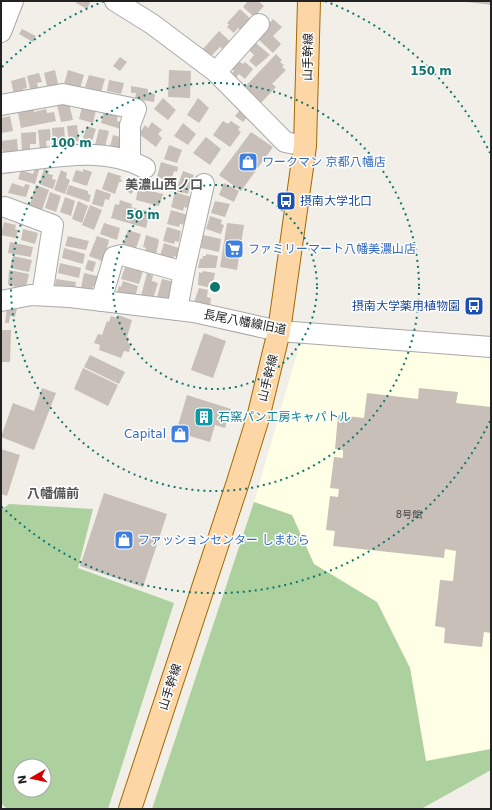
<svg xmlns="http://www.w3.org/2000/svg" width="492" height="810" font-family="'DejaVu Sans','Noto Sans JP',sans-serif">
  <rect width="100%" height="100%" fill="#f2efe9"/>
  <path fill="#ffffe5" d="M300,343L491,356V749L426,761L410,668L377,602L314,564L292,515L254,502Z"/>
  <g fill="#add19e" fill-rule="evenodd">
    <path d="M254,502L292,515L314,564L377,602L410,668L426,761L491,749V770L421,809H152Z"/>
    <path d="M9,504L93,509L78,568L174,603L108,809H7L1,803V510ZM20,766H44V790H20Z"/>
  </g>
  <g fill="#c7bfb8">
    <path d="M77,1H91L87,9L76,3Z"/>
    <path d="M248,1H258L264,6L254,17L243,7Z"/>
    <path d="M467,1H491V5L467,2Z"/>
    <path d="M240,9L254,22L244,33L238,28L234,33L227,27L229,25L227,23Z"/>
    <path d="M273,19L282,27L273,36L281,44L273,53L257,38Z"/>
    <path d="M22,29L36,36L33,42L19,34Z"/>
    <path d="M219,31L234,45L227,52L220,47L211,56L203,49Z"/>
    <path d="M256,43L270,55L256,67L249,61L254,55L249,50Z"/>
    <path d="M276,54L282,60L280,62L284,65L282,67L286,70L272,84L276,87L259,105L243,89Z"/>
    <path d="M120,57L127,62L120,71L113,66Z"/>
    <path d="M237,60L243,64L245,62L253,69L245,79L239,74L232,83L228,78L234,71L230,68Z"/>
    <path d="M55,70L59,88L48,91L44,73Z"/>
    <path d="M68,70L84,75L80,88L64,84Z"/>
    <path d="M169,70L191,71L190,98L168,97Z"/>
    <path d="M39,73L42,82L37,83L39,91L31,93L27,76Z"/>
    <path d="M89,75L105,79L101,92L85,87Z"/>
    <path d="M25,77L27,88L23,89L24,93L14,95L11,81Z"/>
    <path d="M109,80L124,83L121,94L107,91Z"/>
    <path d="M131,86L148,89V93L155,94L154,102L135,99L136,93H131Z"/>
    <path d="M163,98L176,110L168,120L154,109Z"/>
    <path d="M198,98L209,108L199,123L187,115Z"/>
    <path d="M69,103L73,120L61,122L57,105Z"/>
    <path d="M82,107L96,110L93,123L79,119Z"/>
    <path d="M34,109V112L46,109L47,113L54,112L56,121L21,128L18,113Z"/>
    <path d="M240,110L248,116L243,122L235,116Z"/>
    <path d="M104,111L118,115L117,121L122,122L121,129L101,123Z"/>
    <path d="M10,116L13,131L1,133V118Z"/>
    <path d="M223,121L228,124L231,121L240,127L238,130L241,132L230,147L213,135Z"/>
    <path d="M152,122L162,130L158,134L162,138L156,147L139,134L145,125L148,128Z"/>
    <path d="M183,123L196,134L188,145L174,136Z"/>
    <path d="M77,125L79,141H69L67,126Z"/>
    <path d="M87,126L96,129L91,144L88,143L86,148L80,146Z"/>
    <path d="M64,127L65,140H61V147L53,148L52,128Z"/>
    <path d="M50,129L51,140L46,141L47,149L40,150L38,130Z"/>
    <path d="M99,129L109,131L105,147L94,149Z"/>
    <path d="M36,132V144H30V154H22L21,133Z"/>
    <path d="M251,132L273,147L241,191L219,175Z"/>
    <path d="M113,135L124,138L121,153L108,154Z"/>
    <path d="M206,137L221,149L210,165L193,153Z"/>
    <path d="M17,139L18,152L3,153L1,141Z"/>
    <path d="M169,145L182,150L177,163L164,159Z"/>
    <path d="M161,162L178,167L177,172L174,171L171,181L157,177Z"/>
    <path d="M35,169L39,170L35,184L18,179L21,170L33,174Z"/>
    <path d="M44,169L49,171L48,174L53,175L52,179L56,180L53,189L39,184Z"/>
    <path d="M83,169L92,172L87,186L72,181L76,170L83,172Z"/>
    <path d="M61,170L67,173L66,178L70,180L65,194L54,190Z"/>
    <path d="M183,171L194,175L188,194L176,191Z"/>
    <path d="M108,172L121,176L120,179L122,180L121,182H119L115,194L102,189Z"/>
    <path d="M129,181L137,187L131,194L124,189Z"/>
    <path d="M12,183L24,187L25,184L30,185L26,197L8,193Z"/>
    <path d="M224,183L239,191L234,202L219,195Z"/>
    <path d="M36,185L49,190L41,213L29,207Z"/>
    <path d="M69,185L88,191V194L91,195L89,202L66,194Z"/>
    <path d="M138,188L163,194L159,206L136,200Z"/>
    <path d="M96,189L111,194L109,200L105,199L103,207L92,204Z"/>
    <path d="M50,192L61,196L56,212L45,208Z"/>
    <path d="M175,192L191,197L188,208L184,207L183,211L171,207Z"/>
    <path d="M65,197L75,201L71,216L60,212Z"/>
    <path d="M120,200L132,204L131,207L150,212L146,228L111,218L115,204L119,205Z"/>
    <path d="M78,201L88,206L82,223L72,219Z"/>
    <path d="M215,201L230,204L225,217L211,213Z"/>
    <path d="M90,205L102,210L94,230L82,225Z"/>
    <path d="M171,210L188,215L185,225L180,224L179,227L167,224Z"/>
    <path d="M210,216L222,220L221,224L224,225L221,234L206,229Z"/>
    <path d="M4,222L16,225L15,229L18,230L16,238L1,235Z"/>
    <path d="M104,223L120,228L117,240L100,234Z"/>
    <path d="M227,223L244,225L237,270L220,267Z"/>
    <path d="M167,227L181,231L179,242L175,241L174,244L163,241Z"/>
    <path d="M23,229L38,233L35,244L21,240Z"/>
    <path d="M128,230L141,234L135,251L122,247Z"/>
    <path d="M146,235L158,239L159,241L156,254L145,251L146,248L143,247Z"/>
    <path d="M203,235L221,239L219,252L201,248Z"/>
    <path d="M68,236L89,241L86,250L65,246Z"/>
    <path d="M97,236L109,240L104,260L102,261L89,256Z"/>
    <path d="M10,242L33,247L31,257L8,253Z"/>
    <path d="M164,243L182,249L179,258L174,256L173,260L160,256Z"/>
    <path d="M64,248L85,254L83,264L62,258Z"/>
    <path d="M206,254L218,256L216,268H198L200,259H202L203,256H206Z"/>
    <path d="M13,256L32,260L29,272L10,268Z"/>
    <path d="M88,260L96,262L93,272L85,269Z"/>
    <path d="M60,263L81,268L79,278L58,273Z"/>
    <path d="M125,267L137,270V267L143,271L139,284L121,279Z"/>
    <path d="M9,270L29,274L26,287L21,286V288L8,285Z"/>
    <path d="M203,271L215,273L212,288L198,285L199,272L202,273Z"/>
    <path d="M84,273L101,277L99,287L93,286L92,290L81,288Z"/>
    <path d="M147,273L153,275L152,281L158,283L153,299L141,296Z"/>
    <path d="M56,279L76,282L75,289L55,286Z"/>
    <path d="M162,279L174,282L170,300L157,297Z"/>
    <path d="M123,281L138,286L135,297L117,293L119,286L121,287Z"/>
    <path d="M199,288L208,290L207,297L211,298L210,306L194,302Z"/>
    <path d="M7,307L17,308L15,317L10,316L9,323H5Z"/>
    <path d="M118,315L132,320L127,337L129,338L128,343L131,344L129,352L124,351L121,358L99,350L100,345L94,343L98,334L102,335L107,321L109,322L111,316L117,318Z"/>
    <path d="M1,330H11L10,362H2Z"/>
    <path d="M204,333L226,341L213,378L191,370Z"/>
    <path d="M90,355L125,372L119,384L84,367Z"/>
    <path d="M83,368L118,385L108,406L74,389Z"/>
    <path d="M42,388L56,393L34,450L1,437L13,403L34,411Z"/>
    <path d="M419,388L458,392L456,403L491,407V633L484,632L482,647L444,643L445,628L435,626L440,580L453,581L456,551L445,549L444,558L333,546L335,531L326,530L330,496L338,497L339,489L330,488L334,457L343,458V450L335,449L338,415L364,418L367,393L418,399Z"/>
    <path d="M187,395L231,409L225,428L215,425L210,442L176,432Z"/>
    <path d="M1,449L20,455L7,496L1,494Z"/>
    <path d="M104,493L167,514L143,587L80,566Z"/>
  </g>
  <g fill="none" stroke-linecap="round" stroke-linejoin="round">
    <g stroke="#a9a9a9" stroke-width="22">
      <g id="minor">
        <path d="M115,1L152,24L216,72L285,142L305,146"/>
        <path d="M1,32L13,1"/>
        <path d="M216,72L259,24"/>
        <path d="M1,105L63,94L136,109L130,125V160"/>
        <path d="M1,163C49,159 101,144 145,168"/>
        <path d="M5,207L53,225L42,295"/>
        <path d="M1,301L31,295L70,297L194,312L279,331L491,347"/>
        <path d="M101,301L114,257L122,255L184,272"/>
        <path d="M177,310L184,272L204,184"/>
      </g>
    </g>
    <g stroke="#a06b00" stroke-width="24">
      <path id="major" d="M130,809L238,482L258,418L279,331L305,146L309,1"/>
    </g>
    <use href="#minor" stroke="#fff" stroke-width="20"/>
    <use href="#major" stroke="#fcd6a4" stroke-width="22"/>
  </g>
  <g fill="none" stroke="#0f766e" stroke-width="2" stroke-dasharray="2 4">
    <circle cx="215" cy="287" r="102"/>
    <circle cx="215" cy="287" r="204"/>
    <path d="M490 421A306 306 0 0 1 2 507M2 67A306 306 0 0 1 105 1M325 1A306 306 0 0 1 490 153"/>
  </g>
  <defs>
    <g id="shop-square" transform="scale(1)"><rect x="-9" y="-9" width="18" height="18" rx="4" fill="#3f7fe0" stroke="#fff"/><path d="M-5-2.5h2.3a2.7 3.5 0 0 1 5.4 0H5L5.5 6h-11ZM-1.5-2.5h3a1.5 2.3 0 0 0-3 0Z" fill="#fff"/></g>
    <g id="bus-square" transform="scale(1)"><rect x="-9" y="-9" width="18" height="18" rx="4" fill="#1a4fb4" stroke="#fff"/><path d="M-5-6H5V4H4V6H2V4H-2V6H-4V4H-5ZM-3.5-4V0h7V-4ZM-3.5 1.2v1.5H-2V1.2ZM2 1.2v1.5H3.5V1.2Z" fill="#fff"/></g>
    <g id="supermarket-square" transform="scale(1)"><rect x="-9" y="-9" width="18" height="18" rx="4" fill="#3f7fe0" stroke="#fff"/><path d="M-6-5.5h2.5l.6 2H6L4.5 2H-2.5L-4.4-4H-6ZM-1.5 3.2a1.3 1.3 0 1 0 .1 0ZM3 3.2a1.3 1.3 0 1 0 .1 0Z" fill="#fff"/></g>
    <g id="building-square" transform="scale(1)"><rect x="-9" y="-9" width="18" height="18" rx="4" fill="#0f9aa8" stroke="#fff"/><path d="M-4-6H4V6H1V3H-1V6H-4ZM-2.5-4.3h1.7v1.8h-1.7ZM.8-4.3h1.7v1.8H.8ZM-2.5-1h1.7V.8h-1.7ZM.8-1h1.7V.8H.8Z" fill="#fff"/></g>
  </defs>
  <g fill-rule="evenodd">
    <use href="#shop-square" x="248" y="162"/>
    <use href="#bus-square" x="286" y="201"/>
    <use href="#supermarket-square" x="234" y="249"/>
    <use href="#bus-square" x="474" y="306"/>
    <use href="#building-square" x="204" y="417"/>
    <use href="#shop-square" x="180" y="434"/>
    <use href="#shop-square" x="124" y="540"/>
  </g>
  <g text-anchor="middle" stroke-width="3" stroke-linejoin="round" paint-order="stroke">
    <g font-size="10" fill="#4b4948">
      <text x="409" y="518">8号館</text>
    </g>
    <g font-size="12" fill="#222" stroke="#fff">
      <text transform="translate(308 57) rotate(-89)" y="4">山手幹線</text>
      <text transform="translate(245 322) rotate(11)" y="4">長尾八幡線旧道</text>
      <text transform="translate(268 378) rotate(-76)" y="4">山手幹線</text>
      <text transform="translate(170 687) rotate(-72)" y="4">山手幹線</text>
    </g>
    <g font-size="12" fill="#366cbe" stroke="#fff" text-anchor="start">
      <text x="262" y="166">ワークマン 京都八幡店</text>
      <text x="248" y="253">ファミリーマート八幡美濃山店</text>
      <text x="166" y="438" text-anchor="end">Capital</text>
      <text x="138" y="544">ファッションセンター しまむら</text>
    </g>
    <g font-size="12" fill="#164399" stroke="#fff" text-anchor="start">
      <text x="300" y="205">摂南大学北口</text>
      <text x="460" y="310" text-anchor="end">摂南大学薬用植物園</text>
    </g>
    <g font-size="12" fill="#0d838f" stroke="#fff" text-anchor="start">
      <text x="218" y="421">石窯パン工房キャパトル</text>
    </g>
    <g font-size="13" font-weight="bold" fill="#555" stroke="#fff">
      <text x="164" y="189">美濃山西ノ口</text>
      <text x="53" y="498">八幡備前</text>
    </g>
  </g>
  <circle cx="215" cy="287" r="6" fill="#0f766e" stroke="#fff" stroke-width="2"/>
  <g font-size="12" text-anchor="middle" font-weight="bold" fill="#0f766e" stroke="#fff" stroke-width="3" stroke-linejoin="round" paint-order="stroke">
    <text x="431" y="75">150 m</text>
    <text x="71" y="147">100 m</text>
    <text x="143" y="219">50 m</text>
  </g>
  <rect width="492" height="810" fill="none" stroke="#222222" stroke-width="4"/>
  <g transform="translate(32 778) rotate(261)"><circle r="19" fill="#ffffff" stroke="#a7a7a7"/>
  <path d="M0-3L7 15L0 10L-7 15Z" fill="#d40000"/>
  <text y="-6" font-size="11" font-weight="bold" text-anchor="middle" fill="#222222">N</text>
  </g>
</svg>
